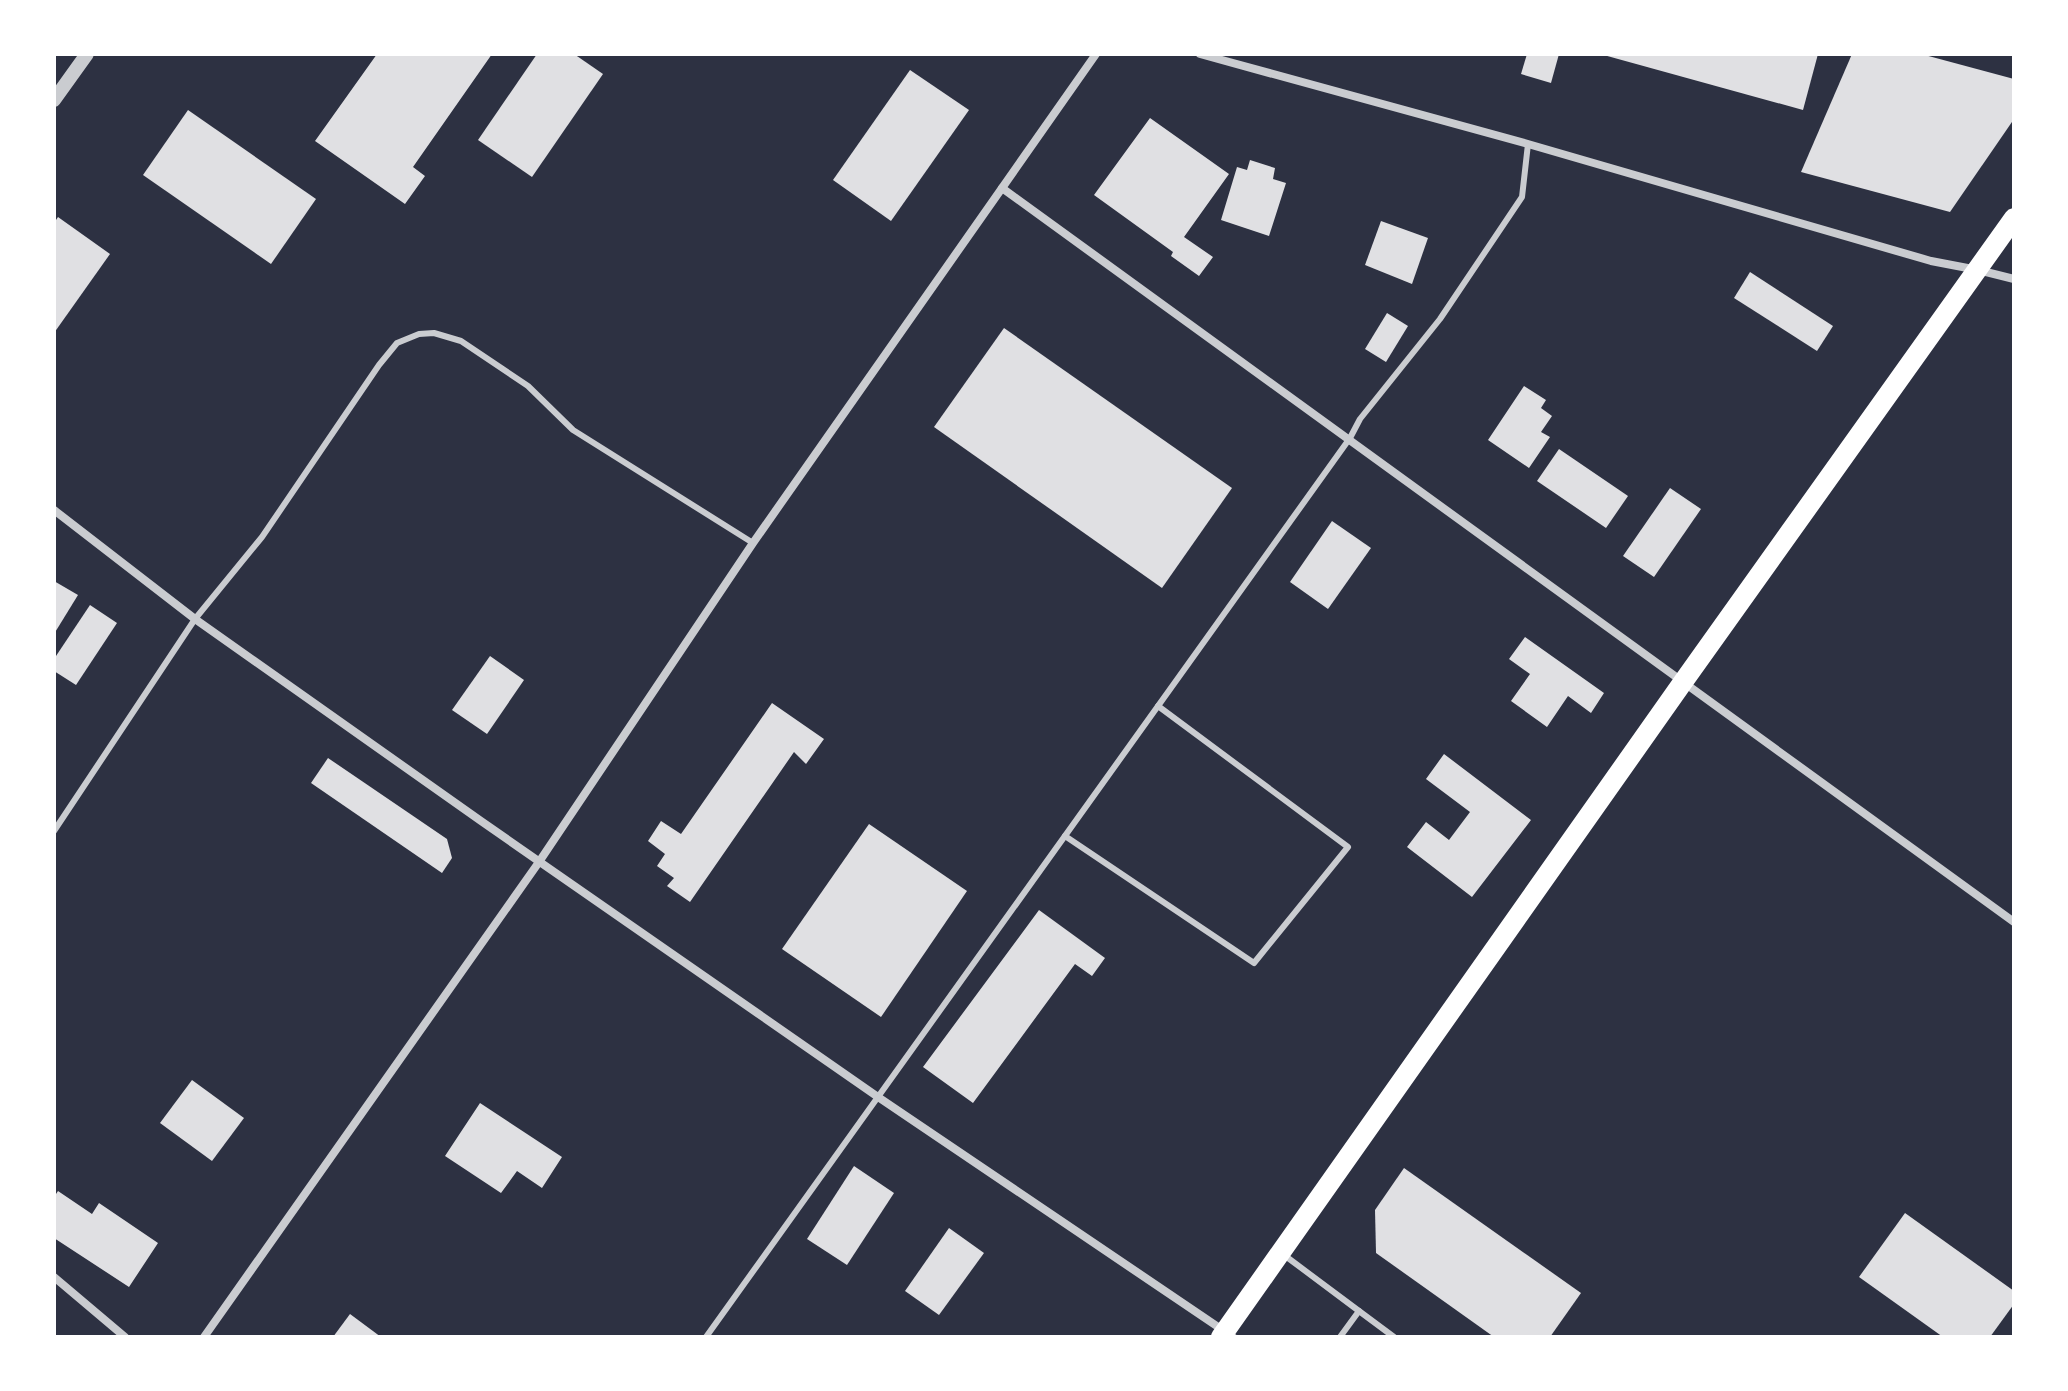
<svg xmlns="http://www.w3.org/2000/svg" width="2068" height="1391" font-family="'Zilla Slab',serif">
  <rect width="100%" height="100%" fill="#2d3142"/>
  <g fill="#e0e0e3">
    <path d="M377,54H492L413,167L425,176L405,204L315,141Z"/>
    <path d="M537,54H574L603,74L532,177L478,140Z"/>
    <path d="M1527,54H1559L1551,83L1521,74Z"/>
    <path d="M1600,54H1818L1803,110Z"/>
    <path d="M1852,54H1921L2014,79V119L1950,212L1801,172Z"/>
    <path d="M910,70L969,110L891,221L833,180Z"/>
    <path d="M188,110L316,199L271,264L143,175Z"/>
    <path d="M1150,118L1229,174L1184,237L1213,257L1199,276L1171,256L1173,252L1094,195Z"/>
    <path d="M1250,160L1275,168L1273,179L1286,183L1269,236L1221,220L1237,167L1247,170Z"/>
    <path d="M58,217L110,254L54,333V223Z"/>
    <path d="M1381,221L1428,238L1412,284L1365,265Z"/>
    <path d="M1750,272L1833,326L1817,351L1734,298Z"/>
    <path d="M1387,313L1408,326L1386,362L1365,349Z"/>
    <path d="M1004,328L1232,488L1162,588L934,427Z"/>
    <path d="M1524,386L1546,400L1541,408L1552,416L1541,432L1550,437L1529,468L1488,440Z"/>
    <path d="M1559,449L1628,496L1606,528L1537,481Z"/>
    <path d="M1670,488L1701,509L1654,577L1623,556Z"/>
    <path d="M1332,521L1371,548L1328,609L1290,582Z"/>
    <path d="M54,581L78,595L54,634Z"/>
    <path d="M90,605L117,623L76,685L54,671V659Z"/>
    <path d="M1525,637L1604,693L1591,713L1568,696L1547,727L1511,701L1530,674L1509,659Z"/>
    <path d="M490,656L524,680L487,734L452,710Z"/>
    <path d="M772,703L824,739L806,764L794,752L690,902L667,886L674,878L657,866L665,854L648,841L661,821L681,834Z"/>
    <path d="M1444,754L1531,820L1472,897L1407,847L1426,822L1449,840L1470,812L1426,779Z"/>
    <path d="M328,758L447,839L452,858L442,873L311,783Z"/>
    <path d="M869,824L967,891L881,1017L782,949Z"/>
    <path d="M1039,910L1105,958L1092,976L1075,964L973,1103L923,1067Z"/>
    <path d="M192,1080L244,1118L212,1161L160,1123Z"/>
    <path d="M480,1103L562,1157L542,1188L517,1171L501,1193L445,1156Z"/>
    <path d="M854,1166L894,1193L847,1265L807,1239Z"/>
    <path d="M1404,1168L1581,1293L1550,1337H1494L1376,1253L1375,1210Z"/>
    <path d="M58,1191L92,1214L99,1203L158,1243L129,1287L54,1238V1197Z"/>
    <path d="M1905,1213L2014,1291V1304L1990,1337H1943L1859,1277Z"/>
    <path d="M949,1228L984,1253L939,1315L905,1291Z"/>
    <path d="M350,1314L381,1337H333Z"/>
  </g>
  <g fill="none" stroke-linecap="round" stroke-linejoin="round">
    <g stroke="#caccd0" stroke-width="6">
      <path d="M54,831L195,619L262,537L379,365L397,343L419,334L434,333L461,341L528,386L573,430L753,543"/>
      <path d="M1065,836L1254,963L1348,847L1158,706"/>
      <path d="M1284,1255L1359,1311L1340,1337"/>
      <path d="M1359,1311L1394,1337"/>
      <path d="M706,1337L1350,438L1360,419L1440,319L1522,197L1528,144"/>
    </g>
    <g stroke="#caccd0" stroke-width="8">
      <path d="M1200,54L1528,144L1931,261L1978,270L2014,279"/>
      <path d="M1002,188L2014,922"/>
      <path d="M54,510L195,619L481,821L878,1097L1233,1337"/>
      <path d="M54,1277L125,1337"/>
      <path d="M204,1337L539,862L753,543L1096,54"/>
    </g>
    <path stroke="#caccd0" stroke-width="14" d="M54,100L87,54"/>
    <path stroke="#fff" stroke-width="20" d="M1221,1337L1683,682L2014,218"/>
  </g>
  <rect width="2068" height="1391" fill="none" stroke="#ffffff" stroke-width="112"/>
</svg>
